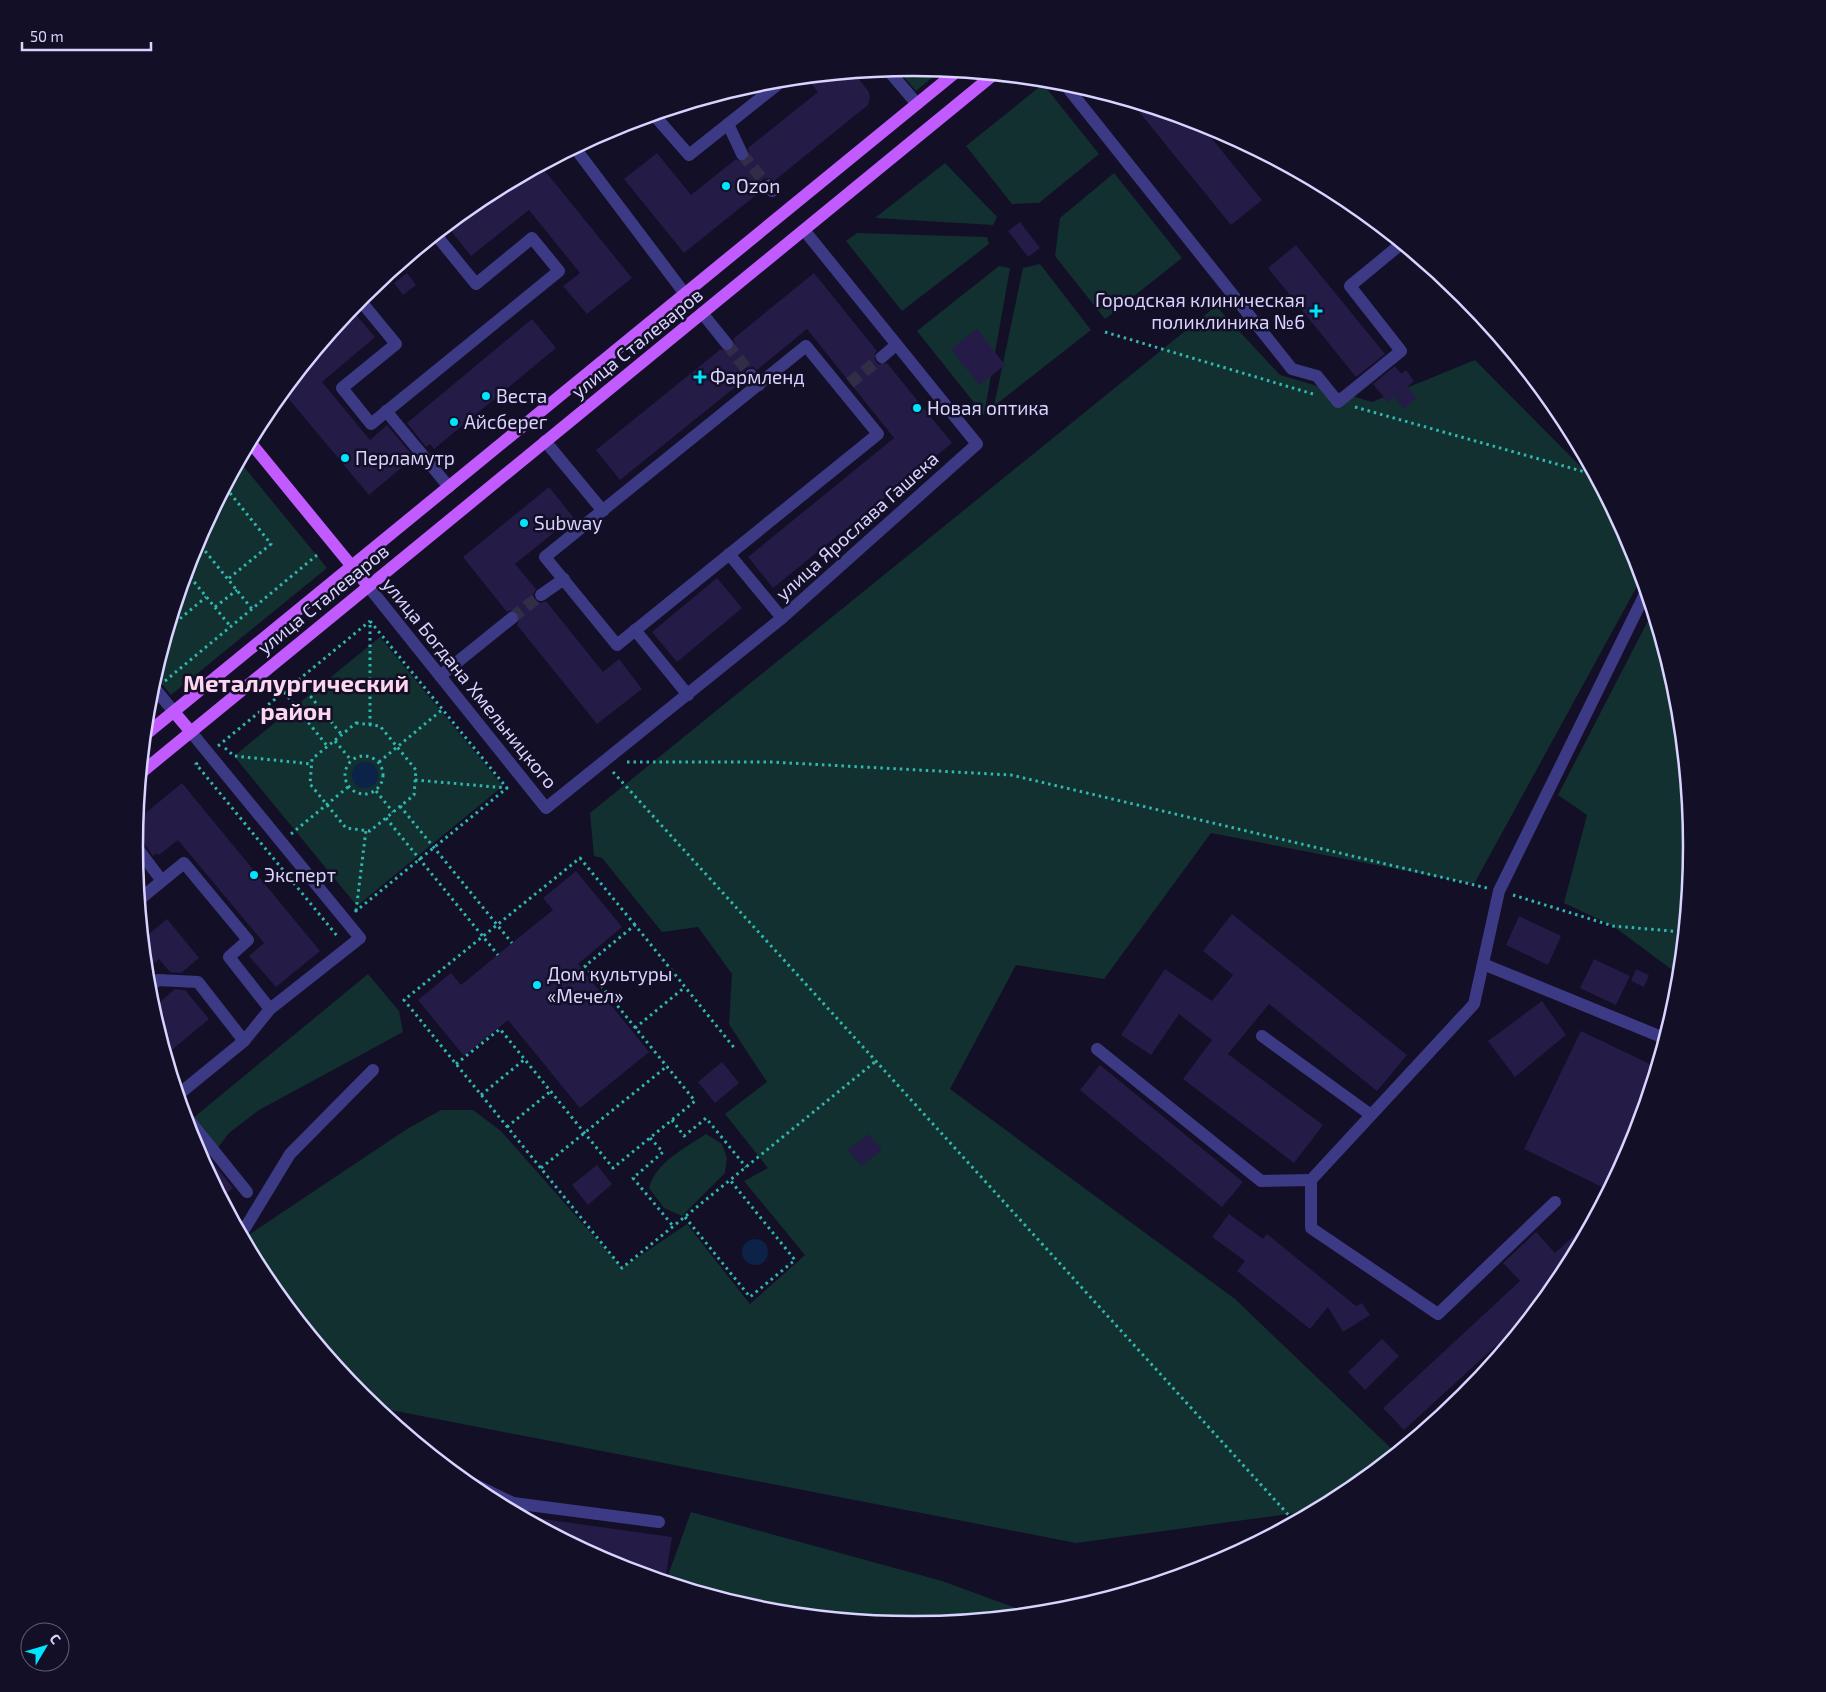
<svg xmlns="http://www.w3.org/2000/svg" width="1826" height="1692" font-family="'Exo 2',sans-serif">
  <rect width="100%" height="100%" fill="#130f26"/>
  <g fill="#12302f">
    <path d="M913,68L941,70L916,91L897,69Z"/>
    <path d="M1043,84L1099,154L1039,203L1012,204L966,146Z"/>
    <path d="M945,163L997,217L993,225L875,218Z"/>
    <path d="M1114,173L1182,258L1105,319L1055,256L1060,218Z"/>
    <path d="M857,233L987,237L989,244L902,311L846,241Z"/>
    <path d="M1040,264L1091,330L994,406L1023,268Z"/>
    <path d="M999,266L1010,268L984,415L917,331Z"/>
    <path d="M1216,306L1280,375L1372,402L1475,360L1597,483L1632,548L1641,579L1474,884L1211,833L1104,979L1016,965L950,1089L1235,1299L1395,1452L1345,1493L1300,1518L1295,1513L1076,1543L375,1407L362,1396L266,1278L236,1223L247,1236L407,1129L441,1110H473L501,1131L622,1268L687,1224L750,1304L805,1255L744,1181L768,1168L725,1114L767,1082L729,1024L732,974L698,927L662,932L602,858L594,856L590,813Z"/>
    <path d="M240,462L327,568L171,695L155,676L194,548Z"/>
    <path d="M1652,613L1677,694L1691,846L1679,975L1613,926L1564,903L1587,815L1558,795Z"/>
    <path d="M380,637L503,786L357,906L234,756Z"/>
    <path d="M368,974L399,1011L403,1032L259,1110L229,1133L213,1154L192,1138L187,1123Z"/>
    <path d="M706,1134L722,1144L727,1158L725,1173L682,1216L664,1208L649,1188C656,1162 685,1148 706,1134Z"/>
    <path d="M691,1512L942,1581L1030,1613L913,1624L761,1609L666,1581Z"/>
  </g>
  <g fill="#0c2248">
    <circle cx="365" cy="775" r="13"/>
    <circle cx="755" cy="1252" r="13"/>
  </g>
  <g fill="#241b47">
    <path d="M854,73L869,92L870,98L868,105L774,181L770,178L763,179L760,184L761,191L684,253L624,179L657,153L691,195L736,159L741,162L746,161L750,155L748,148L818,92L807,78Z"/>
    <path d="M1132,103L1199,123L1262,200L1231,225Z"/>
    <path d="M541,166L632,278L587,314L563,286L580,273L529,210L471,256L448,227L488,194Z"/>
    <path d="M1020,222L1040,248L1028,257L1008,231Z"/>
    <path d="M1296,245L1385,354L1356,377L1268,268Z"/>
    <path d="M407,273L416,285L403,295L394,283Z"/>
    <path d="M814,273L877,351L874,355L876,362L880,365L887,363L952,443L773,588L748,557L894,438L807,329L757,370L753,367L746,368L743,373L744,380L620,480L596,450L721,349L728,352L732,350L735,343L733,339Z"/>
    <path d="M351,309L375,337L322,382L370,440L387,425L414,457L369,495L283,392Z"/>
    <path d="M532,319L556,348L434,449L430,444L426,447L407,423Z"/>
    <path d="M977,329L1005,365L979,385L951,349Z"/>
    <path d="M1395,366L1401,374L1406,370L1414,381L1407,387L1417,398L1404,409L1394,397L1388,402L1373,384Z"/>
    <path d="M549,487L573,517L515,564L536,589L533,595L535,600L541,603L546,601L603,672L619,659L642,689L597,724L517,625L520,617L518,613L511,610L507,612L463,557Z"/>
    <path d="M717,578L742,608L677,662L652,632Z"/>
    <path d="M182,783L320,951L276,987L249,956L264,943L178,840L159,855L157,853L153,856L142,840L135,837L137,820Z"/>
    <path d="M576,871L622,927L578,964L649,1052L580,1108L508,1020L464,1056L418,1000L451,973L461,985L512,943L553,910L543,898Z"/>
    <path d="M1232,914L1407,1055L1377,1091L1269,1004L1228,1054L1323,1125L1294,1163L1183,1079L1212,1040L1179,1014L1151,1055L1121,1035L1165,969L1212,1001L1233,975L1203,951Z"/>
    <path d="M1519,916L1561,936L1548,965L1506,945Z"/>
    <path d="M167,919L199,958L181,973L170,972L159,959L147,969L144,938Z"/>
    <path d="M1594,959L1630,976L1616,1005L1580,988Z"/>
    <path d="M1636,969L1649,975L1644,987L1631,981Z"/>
    <path d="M175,989L185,990L209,1019L167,1054L153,1008Z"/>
    <path d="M1542,1001L1566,1035L1515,1077L1488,1041Z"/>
    <path d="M1581,1031L1656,1067L1632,1144L1608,1190L1524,1149Z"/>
    <path d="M722,1062L739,1083L715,1103L698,1082Z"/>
    <path d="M1100,1065L1243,1182L1222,1207L1080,1090Z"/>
    <path d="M869,1134L882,1150L861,1166L848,1150Z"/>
    <path d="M196,1141L233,1188L222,1197L194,1144Z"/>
    <path d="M597,1165L612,1184L588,1205L572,1185Z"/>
    <path d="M1229,1214L1263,1239L1267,1234L1356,1306L1362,1303L1370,1315L1343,1332L1328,1307L1310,1329L1237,1271L1245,1261L1212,1237Z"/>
    <path d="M1587,1224L1589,1225L1560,1279L1536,1309L1404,1430L1383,1408L1520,1281L1503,1263L1536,1232L1555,1253Z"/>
    <path d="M1382,1339L1399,1356L1365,1390L1348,1372Z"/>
    <path d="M529,1517L672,1537L666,1574L626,1569L615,1565L528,1519Z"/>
  </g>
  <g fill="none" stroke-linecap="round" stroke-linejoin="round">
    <g stroke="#312d47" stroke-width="12" stroke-dasharray="12 6" stroke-linecap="butt">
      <path d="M742,154L768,186"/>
      <path d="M727,344L751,375"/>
      <path d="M850,383L882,357"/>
      <path d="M512,618L541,595"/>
    </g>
    <g stroke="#2fb8b0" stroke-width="3" stroke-dasharray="2.5 4" stroke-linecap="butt">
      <path d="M918,68L919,70"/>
      <path d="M1105,332L1313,394"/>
      <path d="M1355,407L1592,474"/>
      <path d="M226,488L271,544L228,579"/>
      <path d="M197,541L252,609"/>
      <path d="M186,572L231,627"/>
      <path d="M215,607L237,590"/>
      <path d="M170,627L206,597"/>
      <path d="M165,681L317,555"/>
      <path d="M298,681L342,735"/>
      <path d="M284,692L328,747"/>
      <path d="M356,723L380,726L416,770L414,795L370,831L346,828L310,784L312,759Z"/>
      <path d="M370,725V621"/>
      <path d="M335,741L351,760"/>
      <path d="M218,746L370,621"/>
      <path d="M225,748L234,756L312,764"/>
      <circle cx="364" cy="775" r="19"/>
      <path d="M379,762L443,709"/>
      <path d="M627,762H771L1011,775L1487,888"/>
      <path d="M198,763L196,764L338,937"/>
      <path d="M613,772L1294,1521"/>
      <path d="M415,780L507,788"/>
      <path d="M376,791L393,812"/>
      <path d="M400,806L512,943"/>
      <path d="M386,818L498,955"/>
      <path d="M291,834L348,787"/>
      <path d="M1513,895L1613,926L1683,932"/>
      <path d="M355,910L356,911L507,788L370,621"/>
      <path d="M356,911L366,830"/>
      <path d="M635,925L580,858L404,1000L622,1268L876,1061"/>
      <path d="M635,1028L685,987"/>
      <path d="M456,1064L500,1029L613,1168L695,1101L585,966L635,925L736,1050"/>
      <path d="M481,1095L525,1059"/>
      <path d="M672,1120L684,1136L699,1124"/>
      <path d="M699,1124L706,1118L746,1167"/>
      <path d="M507,1127L551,1091"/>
      <path d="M650,1138L663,1152L633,1178L673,1226"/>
      <path d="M541,1168L666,1067"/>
      <path d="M685,1217L750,1297L795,1260L730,1180"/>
    </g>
    <g stroke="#3d3a85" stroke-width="12">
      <path d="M888,70L917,104"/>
      <path d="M1063,82L1292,369L1317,376L1338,402L1401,351L1350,286L1401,244"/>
      <path d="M654,115L689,155L777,85L774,81"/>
      <path d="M728,124L742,154"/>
      <path d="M575,148L685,294"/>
      <path d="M1290,169L1291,170"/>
      <path d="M768,186L772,191"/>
      <path d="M1457,290L1489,327"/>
      <path d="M359,299L396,344L342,388L371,424L559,271L532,238L476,284L436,235"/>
      <path d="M702,313L727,344"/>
      <path d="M806,346L878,434L617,645L545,557Z"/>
      <path d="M882,357L896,345"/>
      <path d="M751,375L759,385"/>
      <path d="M386,411L449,487"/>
      <path d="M545,441L603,511"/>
      <path d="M729,554L782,618"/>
      <path d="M368,586L546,808L782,618L977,444L804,230"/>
      <path d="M541,595L564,579"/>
      <path d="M635,630L688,695"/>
      <path d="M440,676L512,618"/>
      <path d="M152,685L174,712"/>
      <path d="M135,845L162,881"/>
      <path d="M140,899L184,863L248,940L229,957L270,1009"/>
      <path d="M1483,964L1664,1038"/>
      <path d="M148,987L158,980L198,982L244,1041"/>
      <path d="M1262,1036L1371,1115"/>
      <path d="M1097,1049L1261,1181L1311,1180"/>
      <path d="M179,1094L244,1041L270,1009L360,938L191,732"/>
      <path d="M185,1115L247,1192"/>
      <path d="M1555,1202L1438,1314L1311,1228V1180L1474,1004L1499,891L1646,592"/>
      <path d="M242,1233L290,1154L373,1070"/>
      <path d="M463,1479L513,1503L659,1522"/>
    </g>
    <g stroke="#c25bff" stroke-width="12">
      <path d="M250,442L368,586"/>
      <path d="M174,712L191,732"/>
      <path d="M145,735L956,72"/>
      <path d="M142,772L993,75"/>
    </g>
  </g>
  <g fill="#00e5ff" stroke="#130f26" stroke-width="2">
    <circle cx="726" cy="186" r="5"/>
    <path d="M1313.5 303.5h5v5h5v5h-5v5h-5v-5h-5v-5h5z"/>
    <path d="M697.5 369.5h5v5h5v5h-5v5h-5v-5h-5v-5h5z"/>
    <circle cx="486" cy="396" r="5"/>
    <circle cx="917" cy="408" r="5"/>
    <circle cx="454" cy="422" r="5"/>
    <circle cx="345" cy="458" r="5"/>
    <circle cx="524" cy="523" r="5"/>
    <circle cx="254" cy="875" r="5"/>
    <circle cx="537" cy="985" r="5"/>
  </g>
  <g text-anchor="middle" stroke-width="5" stroke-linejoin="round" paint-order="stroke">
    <g font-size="19" fill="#d9d4ff" stroke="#130f26" text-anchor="start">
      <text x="736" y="193">Ozon</text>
      <text x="1305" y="307" text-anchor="end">Городская клиническая<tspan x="1305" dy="22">поликлиника №6</tspan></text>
      <text x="710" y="384">Фармленд</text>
      <text x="496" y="403">Веста</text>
      <text x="927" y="415">Новая оптика</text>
      <text x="464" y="429">Айсберег</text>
      <text x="355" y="465">Перламутр</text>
      <text x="534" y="530">Subway</text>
      <text x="264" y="882">Эксперт</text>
      <text x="547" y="981">Дом культуры<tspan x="547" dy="22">«Мечел»</tspan></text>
    </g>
    <g font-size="19" fill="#d9d4ff" stroke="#130f26">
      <text transform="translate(637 343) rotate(-39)" y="7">улица Сталеваров</text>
      <text transform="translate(857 526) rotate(-42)" y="7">улица Ярослава Гашека</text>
      <text transform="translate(323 599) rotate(-39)" y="7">улица Сталеваров</text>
      <text transform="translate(470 683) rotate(51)" y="7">улица Богдана Хмельницкого</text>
    </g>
    <g font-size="24" font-weight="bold" fill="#ffd6f0" stroke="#130f26">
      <text x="296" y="692">Металлургический<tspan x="296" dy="28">район</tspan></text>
    </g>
  </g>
  <path d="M0 0H1826V1692H0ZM143 846a770 770 0 1 1 1540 0a770 770 0 1 1-1540 0Z" fill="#130f26" fill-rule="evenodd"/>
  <path fill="none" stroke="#d9d4ff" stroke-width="2.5" d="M143 846a770 770 0 1 1 1540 0a770 770 0 1 1-1540 0Z"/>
  <g transform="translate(45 1647) rotate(52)"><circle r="24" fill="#130f26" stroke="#625e7d"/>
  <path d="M0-4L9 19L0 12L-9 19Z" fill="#00e5ff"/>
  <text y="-8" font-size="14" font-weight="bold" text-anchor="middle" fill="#d9d4ff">С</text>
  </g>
  <path d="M22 42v8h129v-8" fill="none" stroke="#d9d4ff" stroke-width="2.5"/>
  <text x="30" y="42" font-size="15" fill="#d9d4ff" stroke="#130f26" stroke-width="4" paint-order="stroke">50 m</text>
</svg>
